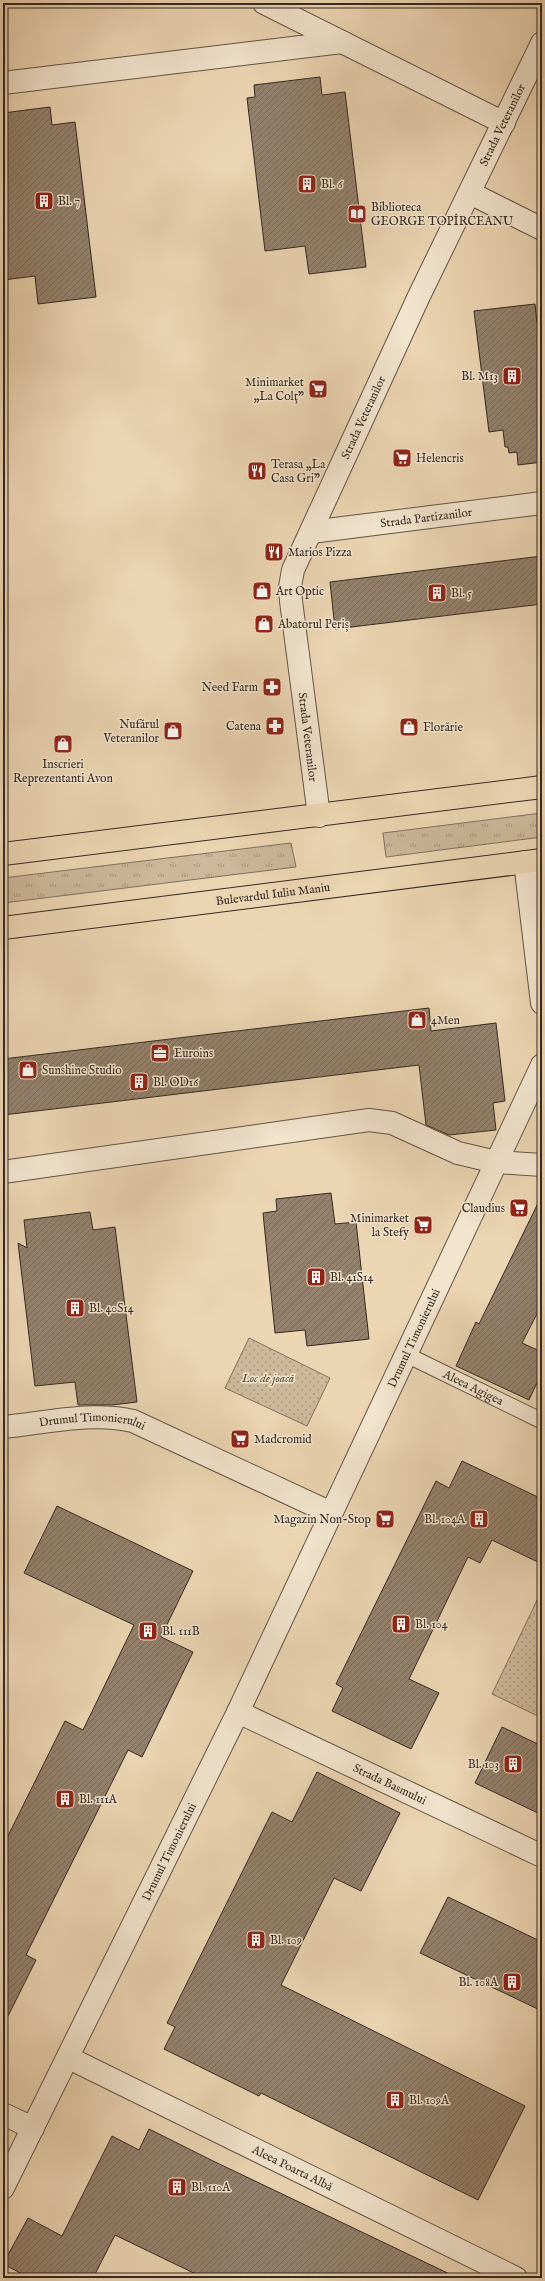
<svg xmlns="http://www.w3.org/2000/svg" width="545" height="2281" font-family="'IM FELL English',serif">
  <defs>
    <pattern id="grass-tufts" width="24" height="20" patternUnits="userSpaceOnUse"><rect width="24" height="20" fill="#cdb89b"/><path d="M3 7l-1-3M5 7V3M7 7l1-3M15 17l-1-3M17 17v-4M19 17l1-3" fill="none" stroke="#a7967e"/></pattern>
    <pattern id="park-dots" width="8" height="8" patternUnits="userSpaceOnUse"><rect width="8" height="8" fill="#cdb89b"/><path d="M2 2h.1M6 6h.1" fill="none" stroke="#a7967e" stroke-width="1.8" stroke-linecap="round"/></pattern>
    <pattern id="building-hatch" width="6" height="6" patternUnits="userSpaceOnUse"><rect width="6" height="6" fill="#94826e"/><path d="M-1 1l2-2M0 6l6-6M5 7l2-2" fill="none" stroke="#7a6a5a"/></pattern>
  </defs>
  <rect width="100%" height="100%" fill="#ecd5b3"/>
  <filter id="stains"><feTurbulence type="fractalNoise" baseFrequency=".005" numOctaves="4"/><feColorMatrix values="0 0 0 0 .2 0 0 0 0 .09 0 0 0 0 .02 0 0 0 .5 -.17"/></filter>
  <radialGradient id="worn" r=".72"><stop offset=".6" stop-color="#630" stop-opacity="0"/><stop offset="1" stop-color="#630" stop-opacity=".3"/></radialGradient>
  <g fill="url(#grass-tufts)" stroke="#81705f">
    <path d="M542,813V837L386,857L383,833Z"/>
    <path d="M291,843L296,867L3,903V878Z"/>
  </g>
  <g fill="url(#park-dots)" stroke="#81705f">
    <path d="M249,1338L330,1378L307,1426L225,1388Z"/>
    <path d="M541,1592L542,1593V1718L492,1694Z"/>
  </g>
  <g fill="url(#building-hatch)" stroke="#352923">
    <path d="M320,77L322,95L345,92L366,267L309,274L305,246L265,251L247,98L255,97L254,85Z"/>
    <path d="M50,107L52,125L75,122L96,297L38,304L35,276L3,280V113Z"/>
    <path d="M535,304L537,323L542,322V462L518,465L517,452L509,453L508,447H505L503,430L489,432L474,311Z"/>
    <path d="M542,556V604L335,629L330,582Z"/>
    <path d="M429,1008L431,1031L496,1023L505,1101L493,1103L496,1130L449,1135L426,1125L419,1065L3,1115V1059Z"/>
    <path d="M331,1193L335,1224L356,1222L369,1339L307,1346L305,1330L275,1333L263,1213L277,1211L276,1199Z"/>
    <path d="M542,1195V1304L522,1343L542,1352V1372L529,1400L456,1366L476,1322L479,1324Z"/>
    <path d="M90,1212L93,1230L115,1227L137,1402L112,1405H78L75,1382L35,1386L18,1243L27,1248L24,1220Z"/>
    <path d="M462,1461L542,1499V1564L492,1540L480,1563L468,1557L409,1679L439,1693L411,1749L332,1711L343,1688L336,1684L436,1481L449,1488Z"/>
    <path d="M57,1506L193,1571L161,1637L193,1652L142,1757L128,1750L26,1955L36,1960L3,2026V1846L65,1721L83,1730L134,1625L24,1573Z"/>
    <path d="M502,1727L542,1746V1815L475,1783Z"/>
    <path d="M317,1772L400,1813L361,1891L334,1878L281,1985L525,2106L478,2200L261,2093L259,2096L164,2049L175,2027L167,2023L272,1812L292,1822Z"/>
    <path d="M448,1897L542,1942V2011L420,1953Z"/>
    <path d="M149,2129L211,2160L458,2278H204L115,2235L93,2278H30L3,2264L28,2218L62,2236L112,2136L139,2150Z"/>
  </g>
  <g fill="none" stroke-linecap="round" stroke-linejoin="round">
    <g stroke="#635447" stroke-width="17">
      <g id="lane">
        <path id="s1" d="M405,1354L542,1421"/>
      </g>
    </g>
    <g stroke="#635447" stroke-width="24">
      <g id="street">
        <path d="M264,3L504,123"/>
        <path d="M3,83L342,42"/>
        <path d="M470,193L542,229"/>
        <path id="s2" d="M311,532L542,503"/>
        <path id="s3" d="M319,816L291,601L290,587L293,570L419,296L542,43"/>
        <path d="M525,862L542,1003"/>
        <path d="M3,1172L369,1120L392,1123L458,1153L496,1162L542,1165"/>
        <path id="s4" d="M3,1427C45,1423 92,1411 133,1421L331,1513"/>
        <path id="s5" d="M238,1712L542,1856"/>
        <path id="s6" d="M69,2058L516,2278"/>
        <path d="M3,2114L33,2128"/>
        <path id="s7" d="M3,2188L238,1712L542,1065"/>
      </g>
    </g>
    <g stroke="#352923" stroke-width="24">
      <g id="primary">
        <path d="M3,854L542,787"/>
        <path id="s8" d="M3,928L542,860"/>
      </g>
    </g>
    <use href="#lane" stroke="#f3e4ce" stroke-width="15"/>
    <use href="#street" stroke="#f3e4ce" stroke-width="22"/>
    <use href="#primary" stroke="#ecd5b3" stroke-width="22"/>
  </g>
  <defs>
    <g id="building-square" transform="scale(1)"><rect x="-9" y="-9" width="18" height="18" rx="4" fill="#8f2418" stroke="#f3e4ce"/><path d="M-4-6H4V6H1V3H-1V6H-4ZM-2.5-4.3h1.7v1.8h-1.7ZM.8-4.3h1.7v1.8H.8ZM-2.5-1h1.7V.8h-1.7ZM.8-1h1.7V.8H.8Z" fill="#fff"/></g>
    <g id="library-square" transform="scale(1)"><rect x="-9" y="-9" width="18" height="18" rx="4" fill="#8f2418" stroke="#f3e4ce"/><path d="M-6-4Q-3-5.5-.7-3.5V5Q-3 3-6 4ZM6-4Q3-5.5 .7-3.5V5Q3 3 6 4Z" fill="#fff"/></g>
    <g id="supermarket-square" transform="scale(1)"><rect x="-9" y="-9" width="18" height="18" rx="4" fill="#8f2418" stroke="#f3e4ce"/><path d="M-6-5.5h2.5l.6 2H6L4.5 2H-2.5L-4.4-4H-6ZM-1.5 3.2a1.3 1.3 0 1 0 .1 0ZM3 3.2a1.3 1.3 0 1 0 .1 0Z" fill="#fff"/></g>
    <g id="restaurant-square" transform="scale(1)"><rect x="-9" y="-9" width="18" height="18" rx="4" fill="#8f2418" stroke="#f3e4ce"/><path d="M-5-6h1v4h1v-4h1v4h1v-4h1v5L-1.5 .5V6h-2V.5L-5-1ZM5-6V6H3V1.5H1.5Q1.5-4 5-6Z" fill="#fff"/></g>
    <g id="shop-square" transform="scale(1)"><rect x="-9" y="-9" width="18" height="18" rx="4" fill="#8f2418" stroke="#f3e4ce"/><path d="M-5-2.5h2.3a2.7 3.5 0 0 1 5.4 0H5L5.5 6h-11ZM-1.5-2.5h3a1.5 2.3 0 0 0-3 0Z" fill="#fff"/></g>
    <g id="pharmacy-square" transform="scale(1)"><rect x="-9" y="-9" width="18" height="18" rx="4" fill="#8f2418" stroke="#f3e4ce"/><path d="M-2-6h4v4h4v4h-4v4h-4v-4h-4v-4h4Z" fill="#fff"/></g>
    <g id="office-square" transform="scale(1)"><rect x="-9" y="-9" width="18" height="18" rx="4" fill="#8f2418" stroke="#f3e4ce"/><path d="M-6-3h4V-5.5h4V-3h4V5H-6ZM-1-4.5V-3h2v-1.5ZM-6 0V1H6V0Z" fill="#fff"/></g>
  </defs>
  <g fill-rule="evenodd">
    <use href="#building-square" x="307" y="184"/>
    <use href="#building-square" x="44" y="201"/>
    <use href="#library-square" x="357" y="214"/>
    <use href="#building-square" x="512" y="376"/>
    <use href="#supermarket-square" x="318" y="389"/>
    <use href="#supermarket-square" x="402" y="458"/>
    <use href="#restaurant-square" x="257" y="471"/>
    <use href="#restaurant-square" x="274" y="552"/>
    <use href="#shop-square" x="262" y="591"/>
    <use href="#building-square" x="437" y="593"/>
    <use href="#shop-square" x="264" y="624"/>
    <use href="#pharmacy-square" x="272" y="687"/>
    <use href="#pharmacy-square" x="275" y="726"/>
    <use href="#shop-square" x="409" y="727"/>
    <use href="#shop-square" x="173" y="731"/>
    <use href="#shop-square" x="63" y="744"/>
    <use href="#shop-square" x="417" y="1020"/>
    <use href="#office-square" x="160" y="1053"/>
    <use href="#shop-square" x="28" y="1070"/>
    <use href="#building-square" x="139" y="1082"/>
    <use href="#supermarket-square" x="519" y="1208"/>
    <use href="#supermarket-square" x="423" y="1225"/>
    <use href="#building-square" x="316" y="1277"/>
    <use href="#building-square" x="75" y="1308"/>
    <use href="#supermarket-square" x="240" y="1439"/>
    <use href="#supermarket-square" x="385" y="1519"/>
    <use href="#building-square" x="479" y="1519"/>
    <use href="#building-square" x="401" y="1624"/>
    <use href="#building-square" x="148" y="1631"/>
    <use href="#building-square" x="513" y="1764"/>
    <use href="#building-square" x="65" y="1799"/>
    <use href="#building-square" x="256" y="1940"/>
    <use href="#building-square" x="512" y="1982"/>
    <use href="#building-square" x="395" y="2100"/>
    <use href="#building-square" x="177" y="2187"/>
  </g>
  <g text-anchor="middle" stroke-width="3" stroke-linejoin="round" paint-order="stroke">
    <g font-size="12" fill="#352923" stroke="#f3e4ce">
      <text dy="4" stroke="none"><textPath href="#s3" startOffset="740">Strada Veteranilor</textPath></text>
      <text dy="4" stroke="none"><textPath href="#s3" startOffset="416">Strada Veteranilor</textPath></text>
      <text dy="4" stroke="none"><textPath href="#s2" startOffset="116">Strada Partizanilor</textPath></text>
      <text transform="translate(308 737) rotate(83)" y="4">Strada Veteranilor</text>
      <text dy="4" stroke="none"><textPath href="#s8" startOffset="272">Bulevardul Iuliu Maniu</textPath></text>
      <text dy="4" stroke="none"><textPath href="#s7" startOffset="944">Drumul Timonierului</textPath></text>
      <text dy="4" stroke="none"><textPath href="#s1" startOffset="76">Aleea Agigea</textPath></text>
      <text dy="4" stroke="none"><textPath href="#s4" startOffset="90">Drumul Timonierului</textPath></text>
      <text dy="4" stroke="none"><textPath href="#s5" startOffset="168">Strada Basmului</textPath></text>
      <text dy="4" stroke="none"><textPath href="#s7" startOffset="375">Drumul Timonierului</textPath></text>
      <text dy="4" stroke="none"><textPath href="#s6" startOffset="249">Aleea Poarta Albă</textPath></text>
    </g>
    <g font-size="12" fill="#352923" stroke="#f3e4ce" text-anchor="start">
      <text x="321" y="188">Bl. 6</text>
      <text x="58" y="205">Bl. 7</text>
      <text x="371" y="211">Biblioteca<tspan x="371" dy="14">GEORGE TOPÎRCEANU</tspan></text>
      <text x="498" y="380" text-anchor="end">Bl. M13</text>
      <text x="304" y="386" text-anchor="end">Minimarket<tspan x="304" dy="14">„La Colț”</tspan></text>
      <text x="416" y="462">Helencris</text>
      <text x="271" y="468">Terasa „La<tspan x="271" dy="14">Casa Gri”</tspan></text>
      <text x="288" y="556">Marios Pizza</text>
      <text x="276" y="595">Art Optic</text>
      <text x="451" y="597">Bl. 5</text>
      <text x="278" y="628">Abatorul Periș</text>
      <text x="258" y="691" text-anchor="end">Need Farm</text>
      <text x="159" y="728" text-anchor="end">Nufărul<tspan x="159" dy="14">Veteranilor</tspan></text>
      <text x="261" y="730" text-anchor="end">Catena</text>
      <text x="423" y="731">Florărie</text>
      <text x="63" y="768" text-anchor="middle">Inscrieri<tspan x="63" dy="14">Reprezentanti Avon</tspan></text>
      <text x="431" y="1024">4Men</text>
      <text x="174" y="1057">Euroins</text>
      <text x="42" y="1074">Sunshine Studio</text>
      <text x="153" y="1086">Bl. OD16</text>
      <text x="505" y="1212" text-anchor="end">Claudius</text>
      <text x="409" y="1222" text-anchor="end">Minimarket<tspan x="409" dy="14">la Stefy</tspan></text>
      <text x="330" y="1281">Bl. 41S14</text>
      <text x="89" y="1312">Bl. 40S14</text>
      <text x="254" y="1443">Madcromid</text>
      <text x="371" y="1523" text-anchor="end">Magazin Non-Stop</text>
      <text x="465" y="1523" text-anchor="end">Bl. 104A</text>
      <text x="415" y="1628">Bl. 104</text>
      <text x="162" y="1635">Bl. 111B</text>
      <text x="499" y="1768" text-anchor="end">Bl. 103</text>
      <text x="79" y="1803">Bl. 111A</text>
      <text x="270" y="1944">Bl. 109</text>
      <text x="498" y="1986" text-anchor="end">Bl. 108A</text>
      <text x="409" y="2104">Bl. 109A</text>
      <text x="191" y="2191">Bl. 110A</text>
    </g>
    <g font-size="12" font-style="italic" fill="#5b4d41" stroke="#f3e4ce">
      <text x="268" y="1382">Loc de joacă</text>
    </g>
  </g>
  <rect width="545" height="2281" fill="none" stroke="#ecd5b3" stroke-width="16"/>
  <rect x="4" y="4" width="537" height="2273" fill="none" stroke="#352923" stroke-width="2"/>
  <rect x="8" y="8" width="529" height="2265" fill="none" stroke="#352923"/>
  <rect width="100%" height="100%" filter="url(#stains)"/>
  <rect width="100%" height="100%" fill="url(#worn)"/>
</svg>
